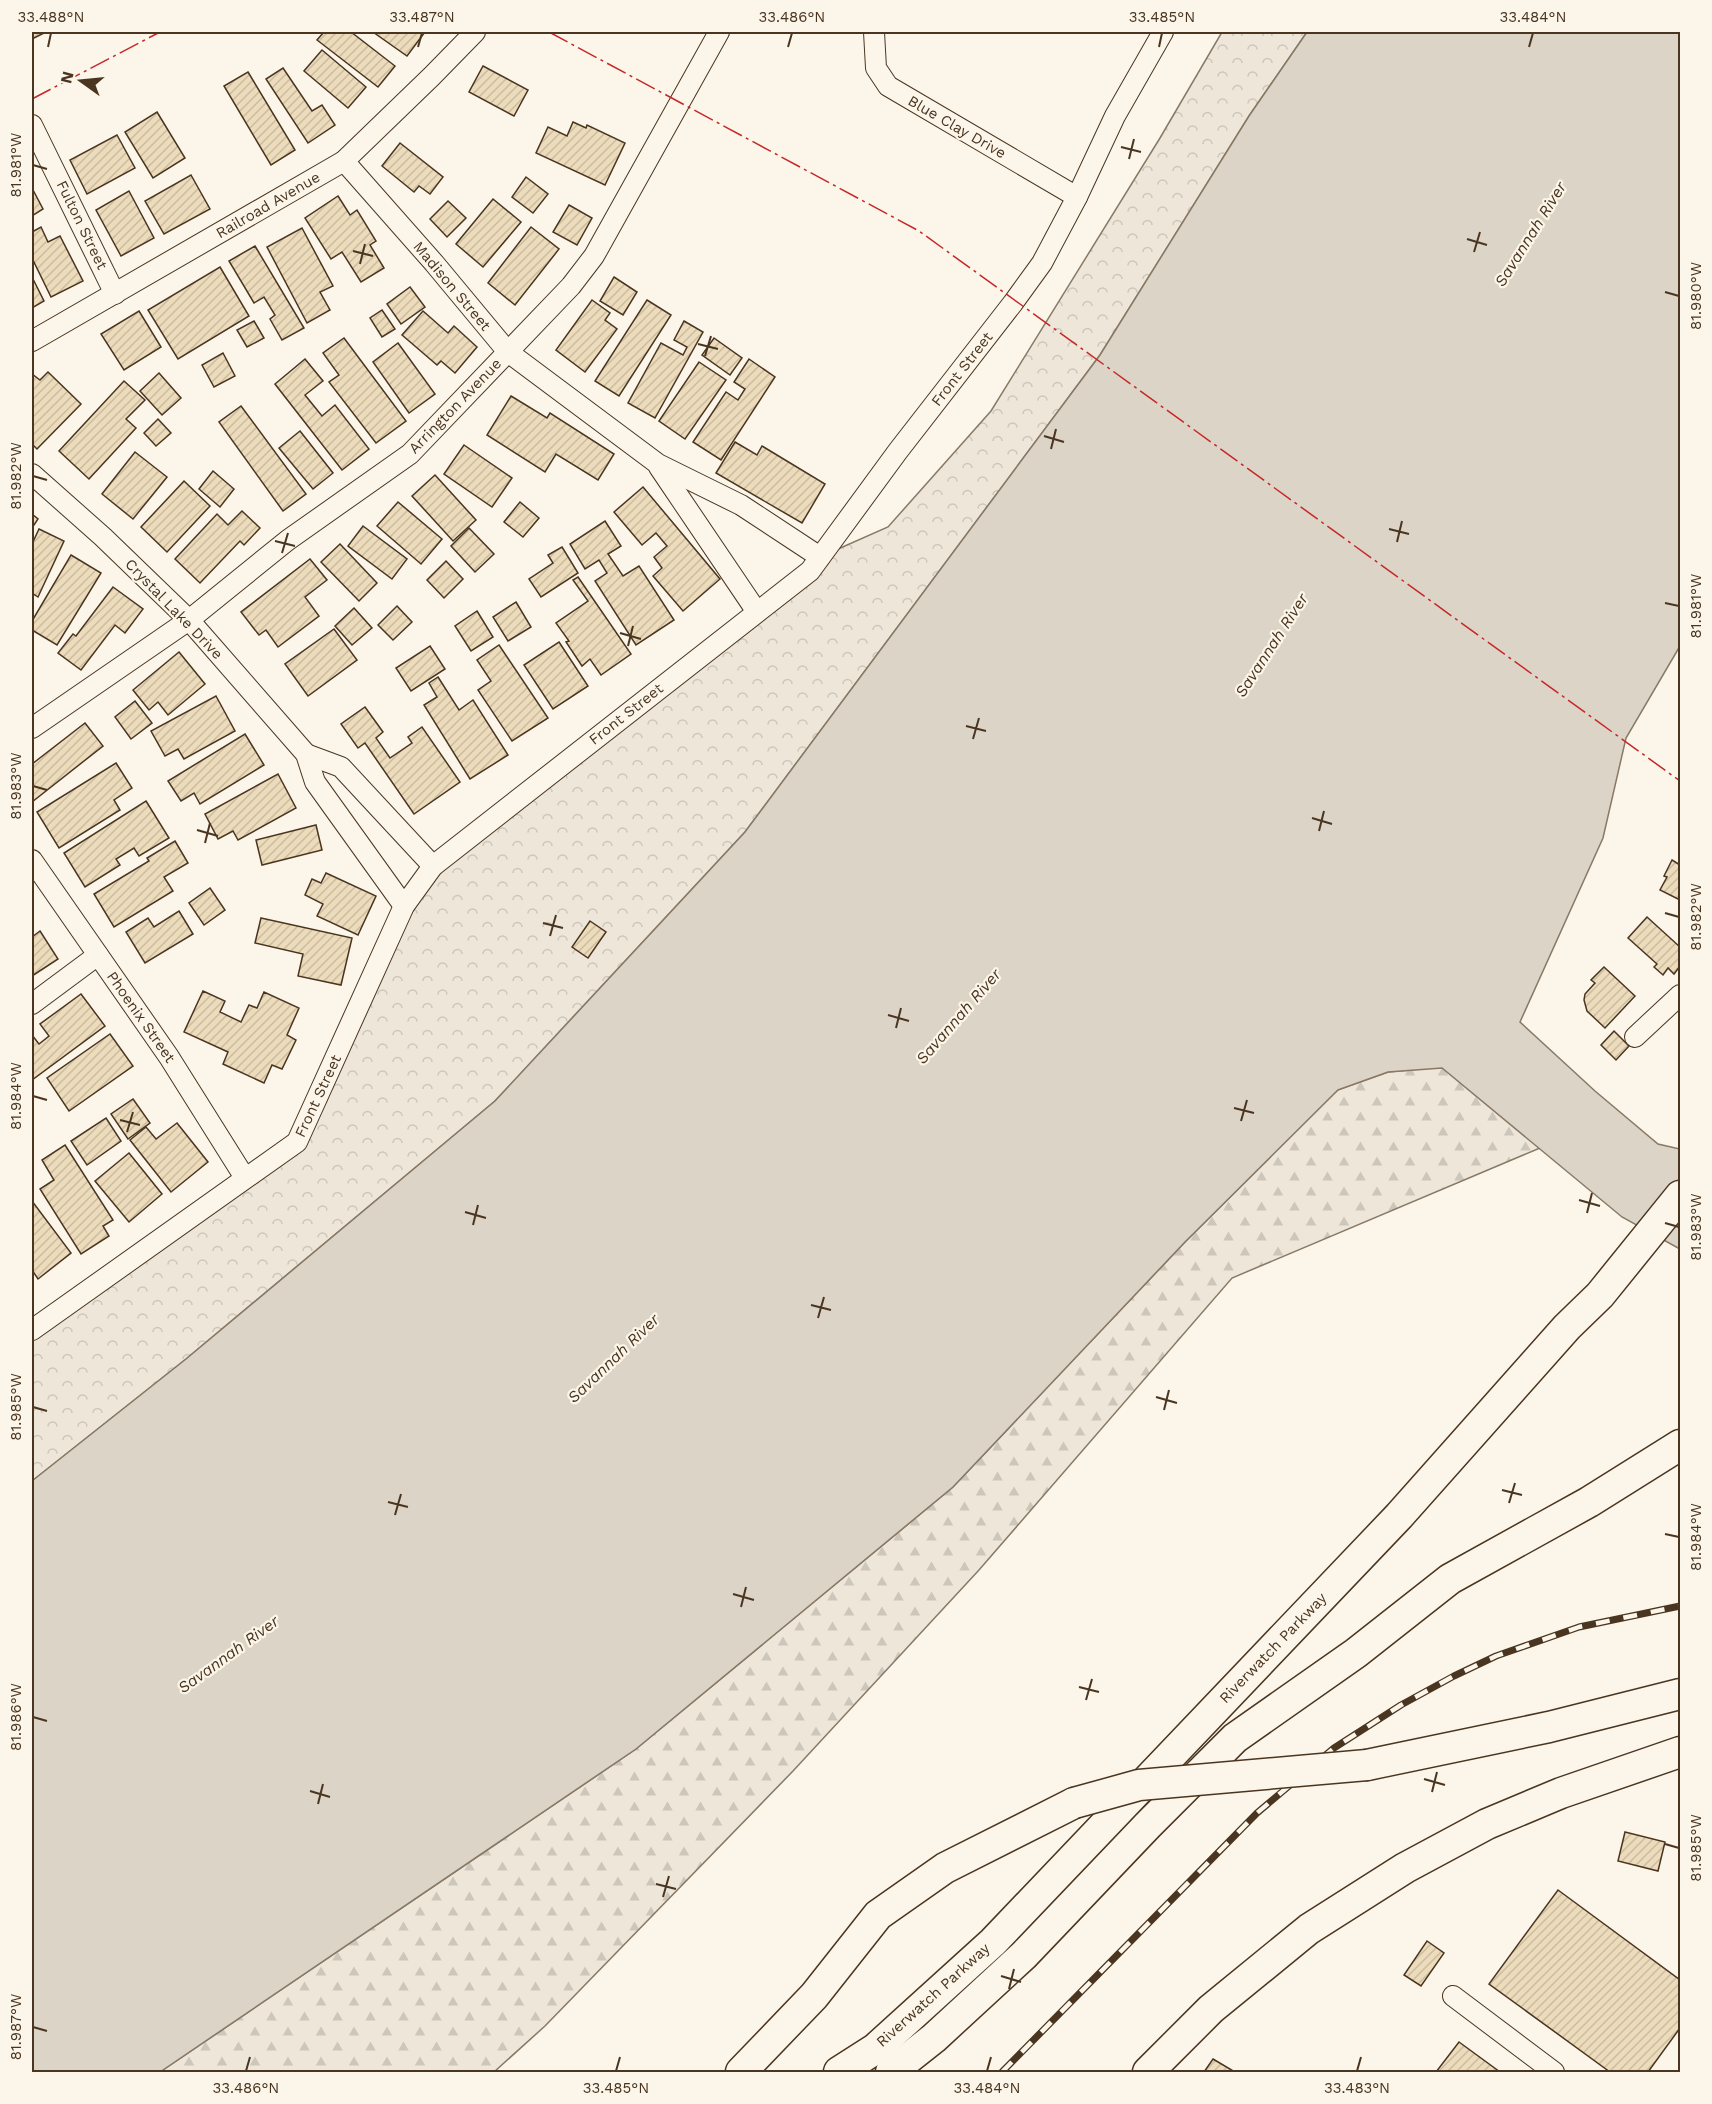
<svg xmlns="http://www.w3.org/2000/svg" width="1712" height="2104" font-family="'Work Sans',sans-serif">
  <defs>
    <pattern id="forest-firs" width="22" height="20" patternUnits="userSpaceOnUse" patternTransform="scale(1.5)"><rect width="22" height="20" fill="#ede6d9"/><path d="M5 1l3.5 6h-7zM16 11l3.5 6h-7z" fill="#cdc6ba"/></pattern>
    <pattern id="park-crowns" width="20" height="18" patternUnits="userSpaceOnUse" patternTransform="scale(1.5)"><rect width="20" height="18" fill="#ede6d9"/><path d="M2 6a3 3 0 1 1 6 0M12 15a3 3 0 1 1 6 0" fill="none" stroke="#cdc6ba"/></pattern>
    <pattern id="building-hatch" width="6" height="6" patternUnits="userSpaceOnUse" patternTransform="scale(1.5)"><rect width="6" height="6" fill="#ecdcbc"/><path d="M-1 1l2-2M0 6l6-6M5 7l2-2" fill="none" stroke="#ccbda1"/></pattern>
  </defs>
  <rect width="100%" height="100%" fill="#fbf6e9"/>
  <path fill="url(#forest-firs)" stroke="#887966" stroke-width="1.5" d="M1442,1067L1540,1148L1232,1278L979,1570L793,1771L545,2026L494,2072H160L636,1749L953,1487L1185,1242L1337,1090L1388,1072Z"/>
  <path fill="url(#park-crowns)" stroke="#887966" stroke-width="1.5" d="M1222,32H1307L1249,116L1100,355L745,832L495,1101L186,1359L32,1481V1330L297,1142L420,883L820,557L888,527L991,411L1160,138Z"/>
  <path fill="#dcd4c6" stroke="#887966" stroke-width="1.5" d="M1307,32H1680V646L1626,738L1603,838L1520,1022L1595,1091L1658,1144L1680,1149V1248H1678L1622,1217L1442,1068L1388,1072L1338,1090L1185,1242L953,1487L636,1749L160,2072H32V1481L186,1359L495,1101L745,832L1100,355L1249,116Z"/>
  <g fill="url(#building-hatch)" stroke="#4a3520" stroke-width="1.5">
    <path d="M32,32H46L32,39Z"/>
    <path d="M324,32H351L395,66L378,87L317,40Z"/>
    <path d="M373,32H425L407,56Z"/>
    <path d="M322,50L366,87L348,108L304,71Z"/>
    <path d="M483,66L528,90L514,116L469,92Z"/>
    <path d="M283,68L312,111L322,105L335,125L308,143L266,79Z"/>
    <path d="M248,72L295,150L271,165L224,86Z"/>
    <path d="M157,112L185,158L153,178L125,132Z"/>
    <path d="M573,122L586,128L587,125L625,143L605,185L536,153L548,127L567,136Z"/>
    <path d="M117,135L135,168L87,194L70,160Z"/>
    <path d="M400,143L443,177L430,194L419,186L414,192L382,166Z"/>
    <path d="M191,175L210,209L164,234L145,201Z"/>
    <path d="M526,177L548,194L533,213L512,197Z"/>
    <path d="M32,188L43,209L32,216Z"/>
    <path d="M129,191L154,238L121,256L96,210Z"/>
    <path d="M338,196L350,215L357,210L376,241L370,245L384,268L361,282L342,252L331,259L305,218Z"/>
    <path d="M493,199L521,222L483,267L456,244Z"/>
    <path d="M448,201L466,218L447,237L430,219Z"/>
    <path d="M569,205L592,218L577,245L553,232Z"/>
    <path d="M41,227L48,242L60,236L83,281L51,297L32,258V232Z"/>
    <path d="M531,227L559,249L515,305L488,283Z"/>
    <path d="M302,228L333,286L320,292L330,310L307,323L267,247Z"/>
    <path d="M255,246L304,328L282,340L270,319L275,315L264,297L254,303L229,261Z"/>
    <path d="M220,267L249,316L178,359L148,310Z"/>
    <path d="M32,277L44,301L32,308Z"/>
    <path d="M614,277L637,292L623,315L600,301Z"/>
    <path d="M410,287L425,307L401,324L387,304Z"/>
    <path d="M592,300L610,313L605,320L617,329L585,372L556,350Z"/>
    <path d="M647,300L671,315L619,396L595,381Z"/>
    <path d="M382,310L395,329L382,337L370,318Z"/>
    <path d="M139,311L161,347L124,370L101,334Z"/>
    <path d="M423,311L448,333L454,326L477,347L455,373L441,361L437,365L402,335Z"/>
    <path d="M254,321L264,338L247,347L237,330Z"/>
    <path d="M684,321L703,332L655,418L628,403L661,343L683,355L687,347L674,340Z"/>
    <path d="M344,338L406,421L376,443L329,382L339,375L323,353Z"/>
    <path d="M714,338L742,358L730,375L702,355Z"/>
    <path d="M398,343L435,394L409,413L373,362Z"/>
    <path d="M223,353L235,376L214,387L202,365Z"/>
    <path d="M305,359L323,381L305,395L322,416L335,405L369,449L342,470L275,384Z"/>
    <path d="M749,359L775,377L721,460L693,442L726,392L738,400L745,389L734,382Z"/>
    <path d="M699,362L726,380L685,439L659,421Z"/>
    <path d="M48,372L81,404L37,449L32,444V374L40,380Z"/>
    <path d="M159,373L181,398L162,415L140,391Z"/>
    <path d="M124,381L145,400L126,419L136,428L89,479L59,451Z"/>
    <path d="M511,396L547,418L550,413L614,454L598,480L556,454L545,472L487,435Z"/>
    <path d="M241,406L306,494L283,511L219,422Z"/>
    <path d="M158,419L171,433L156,446L144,433Z"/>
    <path d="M300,431L333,473L313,489L279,448Z"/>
    <path d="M735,442L757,455L762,446L825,484L802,523L716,473Z"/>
    <path d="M464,445L512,478L492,507L444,474Z"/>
    <path d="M135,452L167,477L133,519L102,494Z"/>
    <path d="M213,471L234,489L220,507L199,489Z"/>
    <path d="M435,475L476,520L453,541L412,496Z"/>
    <path d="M184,481L210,506L167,552L141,527Z"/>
    <path d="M643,487L720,579L683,611L653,576L662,568L654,557L667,546L656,533L642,545L614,512Z"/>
    <path d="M398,502L442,539L421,564L377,526Z"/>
    <path d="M520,502L539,518L523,537L504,522Z"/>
    <path d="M242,511L260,528L244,545L240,541L200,583L175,559L217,514L228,525Z"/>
    <path d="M32,514L38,519L32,528Z"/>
    <path d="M605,521L621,546L608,554L623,576L639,566L674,620L636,645L595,581L607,573L599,560L585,569L570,544Z"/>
    <path d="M363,526L407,559L392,579L348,546Z"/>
    <path d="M469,528L494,554L475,572L451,546Z"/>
    <path d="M39,529L64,541L38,597L32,593V544Z"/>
    <path d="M340,544L377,583L359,601L321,562Z"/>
    <path d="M562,547L578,573L541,597L529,579L553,563L548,555Z"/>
    <path d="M71,555L101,573L57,645L32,630V621Z"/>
    <path d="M310,559L327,580L305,597L319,616L278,647L266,630L259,635L241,612Z"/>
    <path d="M446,561L463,579L444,598L427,580Z"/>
    <path d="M578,577L631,654L601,675L590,659L582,666L566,642L569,641L556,623L588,601L573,580Z"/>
    <path d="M113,587L143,609L125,633L115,625L81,670L58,653L73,634L76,636Z"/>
    <path d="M516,602L531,627L508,641L493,617Z"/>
    <path d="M397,606L412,622L393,640L378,625Z"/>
    <path d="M354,608L372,628L352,645L335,626Z"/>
    <path d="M477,611L493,637L471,651L455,626Z"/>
    <path d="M334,629L357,660L308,696L285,664Z"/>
    <path d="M559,642L588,686L553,709L524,665Z"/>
    <path d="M499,645L548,718L512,741L478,690L491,681L477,660Z"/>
    <path d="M430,646L445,669L411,691L396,668Z"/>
    <path d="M179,652L205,684L168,715L158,702L149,710L133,690Z"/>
    <path d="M438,677L459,710L473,700L508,755L470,779L424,705L437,697L429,683Z"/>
    <path d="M216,696L235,731L184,759L178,749L165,756L151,731Z"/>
    <path d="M135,701L152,723L131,739L115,717Z"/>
    <path d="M365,707L383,732L376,738L390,758L412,743L408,737L422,727L460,782L414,814L365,743L358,748L341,724Z"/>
    <path d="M85,723L103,746L32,802V764Z"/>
    <path d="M245,734L264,765L200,804L194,793L181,801L168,781Z"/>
    <path d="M116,763L132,788L114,800L120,810L59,848L37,812Z"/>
    <path d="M278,774L296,808L238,840L233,831L218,839L205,814Z"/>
    <path d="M146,801L169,838L139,856L134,848L116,859L120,865L85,887L64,853Z"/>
    <path d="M316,825L322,850L262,865L256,840Z"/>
    <path d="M175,841L188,863L164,877L173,891L114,927L94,894L149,861L147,858Z"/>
    <path d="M1672,860L1680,865V900L1660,890L1667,877L1664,876Z"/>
    <path d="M326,873L376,896L358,935L317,916L323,904L305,895L312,879L321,883Z"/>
    <path d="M210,888L225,910L204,925L189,903Z"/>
    <path d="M179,911L193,934L145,963L126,932L148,918L154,927Z"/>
    <path d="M1647,917L1680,947V966L1674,974L1668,968L1663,975L1654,967L1657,964L1628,938Z"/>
    <path d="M261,918L352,938L341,985L298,976L303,954L255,943Z"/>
    <path d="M590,921L606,932L588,958L572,947Z"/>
    <path d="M40,931L58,959L32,976V937Z"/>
    <path d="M1604,967L1635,996L1605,1028L1587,1011L1584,1000L1585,994L1595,983L1591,980Z"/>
    <path d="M203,991L225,1001L220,1012L241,1022L249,1005L257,1008L264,992L299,1008L287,1035L296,1040L282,1069L272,1065L264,1083L223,1064L228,1052L184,1032Z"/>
    <path d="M81,994L105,1026L32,1080V1035L39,1044L49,1036L40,1024Z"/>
    <path d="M1614,1031L1629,1046L1616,1060L1601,1045Z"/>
    <path d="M110,1034L133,1066L69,1111L47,1078Z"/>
    <path d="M133,1099L150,1123L128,1139L111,1114Z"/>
    <path d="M106,1118L121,1141L87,1165L71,1141Z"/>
    <path d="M177,1123L208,1162L171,1192L130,1140L146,1127L156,1139Z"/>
    <path d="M65,1145L113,1220L103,1226L109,1236L81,1254L40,1189L54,1180L42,1160Z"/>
    <path d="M129,1153L162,1194L129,1222L95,1181Z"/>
    <path d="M32,1201L71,1253L38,1279L32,1270Z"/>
    <path d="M1625,1832L1665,1842L1658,1871L1618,1861Z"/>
    <path d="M1558,1890L1680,1980V2028L1648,2072H1610L1489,1984Z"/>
    <path d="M1427,1941L1444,1953L1421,1986L1404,1975Z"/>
    <path d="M1459,2042L1500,2072H1436Z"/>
    <path d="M1213,2059L1235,2072H1204Z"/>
  </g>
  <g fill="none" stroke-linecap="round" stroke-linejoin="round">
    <g stroke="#4a3520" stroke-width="22">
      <g id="street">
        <path d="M874,32L876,68L888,86L1077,197"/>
        <path d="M32,125L115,294"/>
        <path d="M344,161L434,263L508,352L658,464L741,505L820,557"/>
        <path d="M32,341L344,161L432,76L475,32"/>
        <path d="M659,467L757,612"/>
        <path d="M32,474L103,537L189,620L306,754L315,782L404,906"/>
        <path d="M32,728L189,620L288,540L410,454L571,286L594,256L719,32"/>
        <path d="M306,754L341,767L433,866"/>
        <path d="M32,860L169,1057L245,1178"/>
        <path d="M32,1004L98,955"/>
        <path d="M1635,1037L1680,995"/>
        <path d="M32,1330L297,1142L404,906L433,866L810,571L898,451L1013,303L1042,263L1077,197L1115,116L1163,32"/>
        <path d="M1453,1996L1554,2072"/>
      </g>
    </g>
    <g stroke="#4a3520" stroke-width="33">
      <g id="primary">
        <path d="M1367,1765L1549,1727L1680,1694"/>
        <path d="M741,2072L814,1996L878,1915L945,1868L1074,1803"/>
        <path d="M839,2072L875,2049L993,1942L1399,1516L1567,1327L1600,1295L1680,1196"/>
        <path d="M891,2072L934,2038L1024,1955L1148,1825L1235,1738L1356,1653L1450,1579L1589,1502L1680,1445"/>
        <path d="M1148,2072L1211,2009L1309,1929L1405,1868L1487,1824L1561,1793L1680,1752"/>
      </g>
    </g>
    <use href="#street" stroke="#fbf6e9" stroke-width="20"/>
    <use href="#primary" stroke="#fbf6e9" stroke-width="30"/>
    <g stroke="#4a3520" stroke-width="7">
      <path id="rail" d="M1002,2072L1257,1813L1334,1748L1401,1705L1454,1676L1496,1656L1579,1627L1680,1606"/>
    </g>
    <use href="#rail" stroke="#fbf6e9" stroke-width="4.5" stroke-dasharray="14" stroke-linecap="butt"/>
    <g stroke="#4a3520" stroke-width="33" stroke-linecap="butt">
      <path id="primary-bridge" d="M1074,1803L1139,1785L1367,1765"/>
    </g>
    <use href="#primary-bridge" stroke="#fbf6e9" stroke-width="30"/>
    <g stroke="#c62828" stroke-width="1.5" stroke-dasharray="21 4.5 3 4.5" stroke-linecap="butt">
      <path d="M549,32L919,231L1680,781"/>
      <path d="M32,99L160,32"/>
    </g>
  </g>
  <path fill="none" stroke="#4a3520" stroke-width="2" d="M48,47L51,33M418,47L422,33M788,47L792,33M1159,47L1162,33M1529,47L1533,33M1121,147L1141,152M1129,159L1134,139M33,165L47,169M1467,239L1487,245M353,251L373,256M1474,252L1480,232M360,264L365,244M1665,292L1679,296M698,344L718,349M705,356L711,336M1044,436L1064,442M1051,449L1056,429M33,476L47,480M1389,529L1409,534M275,541L295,546M1397,542L1402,521M282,553L288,533M1665,603L1679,606M620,633L641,639M628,646L633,626M966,726L986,731M973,739L979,718M33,786L47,790M1312,818L1332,824M197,830L218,836M1319,831L1324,811M205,843L210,823M1665,913L1679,917M543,923L563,928M550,936L556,915M888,1015L909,1021M896,1028L901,1008M33,1096L47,1100M1234,1108L1254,1113M120,1120L140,1125M1241,1121L1247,1100M127,1132L133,1112M1579,1200L1600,1206M465,1212L486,1218M1587,1213L1592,1193M1665,1223L1679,1227M473,1225L478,1205M811,1305L831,1310M818,1318L824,1297M1156,1397L1177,1403M33,1407L47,1411M1164,1410L1169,1390M1502,1490L1522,1495M388,1502L408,1507M1509,1503L1515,1483M395,1515L401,1494M1665,1534L1679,1537M733,1594L754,1600M741,1607L746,1587M1079,1687L1099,1692M1086,1700L1092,1679M33,1717L47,1721M1424,1779L1445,1785M310,1791L330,1797M1432,1792L1437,1772M318,1804L323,1784M1665,1844L1679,1848M656,1884L676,1889M663,1897L669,1876M1001,1976L1021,1982M1009,1989L1014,1969M33,2027L47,2031M246,2071L250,2057M616,2071L620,2057M987,2071L991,2057M1357,2071L1361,2057"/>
  <g text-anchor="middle" stroke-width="4.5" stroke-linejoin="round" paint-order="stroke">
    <g font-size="15" fill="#4a3520" stroke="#fbf6e9">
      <text transform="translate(957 127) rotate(30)" y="5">Blue Clay Drive</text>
      <text transform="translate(268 205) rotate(-30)" y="5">Railroad Avenue</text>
      <text transform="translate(82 225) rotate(64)" y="5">Fulton Street</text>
      <text transform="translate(452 286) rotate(50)" y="5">Madison Street</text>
      <text transform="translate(962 369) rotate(-52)" y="5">Front Street</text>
      <text transform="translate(455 406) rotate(-46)" y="5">Arrington Avenue</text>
      <text transform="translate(174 609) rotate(46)" y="5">Crystal Lake Drive</text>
      <text transform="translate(626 714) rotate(-38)" y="5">Front Street</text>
      <text transform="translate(141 1017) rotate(55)" y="5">Phoenix Street</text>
      <text transform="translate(318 1096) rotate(-65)" y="5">Front Street</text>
      <text transform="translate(1273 1648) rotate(-46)" y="5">Riverwatch Parkway</text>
      <text transform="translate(933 1995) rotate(-42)" y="5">Riverwatch Parkway</text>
    </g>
    <g font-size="16" font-style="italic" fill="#4a3520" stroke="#fbf6e9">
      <text transform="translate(1530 234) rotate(-58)" y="6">Savannah River</text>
      <text transform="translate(1271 645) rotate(-57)" y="6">Savannah River</text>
      <text transform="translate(958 1016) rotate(-49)" y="6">Savannah River</text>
      <text transform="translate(613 1358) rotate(-44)" y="6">Savannah River</text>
      <text transform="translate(228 1654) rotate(-36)" y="6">Savannah River</text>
    </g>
  </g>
  <rect width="1712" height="2104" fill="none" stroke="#fbf6e9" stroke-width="66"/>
  <g transform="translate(81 81) rotate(285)" stroke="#fbf6e9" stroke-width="4.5" paint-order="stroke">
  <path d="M0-4.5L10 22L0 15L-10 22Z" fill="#4a3520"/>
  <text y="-9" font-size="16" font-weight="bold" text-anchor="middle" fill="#4a3520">N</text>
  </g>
  <rect x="33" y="33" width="1646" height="2038" fill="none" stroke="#4a3520" stroke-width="2"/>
  <g font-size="15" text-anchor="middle" fill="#4a3520">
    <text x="51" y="22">33.488°N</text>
    <text x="422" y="22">33.487°N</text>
    <text x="792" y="22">33.486°N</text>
    <text x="1162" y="22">33.485°N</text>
    <text x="1533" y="22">33.484°N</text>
    <text transform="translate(16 165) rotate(-90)" y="5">81.981°W</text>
    <text transform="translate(1696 296) rotate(-90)" y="5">81.980°W</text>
    <text transform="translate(16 476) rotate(-90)" y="5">81.982°W</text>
    <text transform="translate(1696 606) rotate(-90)" y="5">81.981°W</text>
    <text transform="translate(16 786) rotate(-90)" y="5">81.983°W</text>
    <text transform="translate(1696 917) rotate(-90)" y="5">81.982°W</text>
    <text transform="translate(16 1096) rotate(-90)" y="5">81.984°W</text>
    <text transform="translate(1696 1227) rotate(-90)" y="5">81.983°W</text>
    <text transform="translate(16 1407) rotate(-90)" y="5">81.985°W</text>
    <text transform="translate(1696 1537) rotate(-90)" y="5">81.984°W</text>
    <text transform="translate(16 1717) rotate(-90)" y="5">81.986°W</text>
    <text transform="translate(1696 1848) rotate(-90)" y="5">81.985°W</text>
    <text transform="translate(16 2027) rotate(-90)" y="5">81.987°W</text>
    <text x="246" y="2093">33.486°N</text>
    <text x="616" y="2093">33.485°N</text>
    <text x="987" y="2093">33.484°N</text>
    <text x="1357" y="2093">33.483°N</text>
  </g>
</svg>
